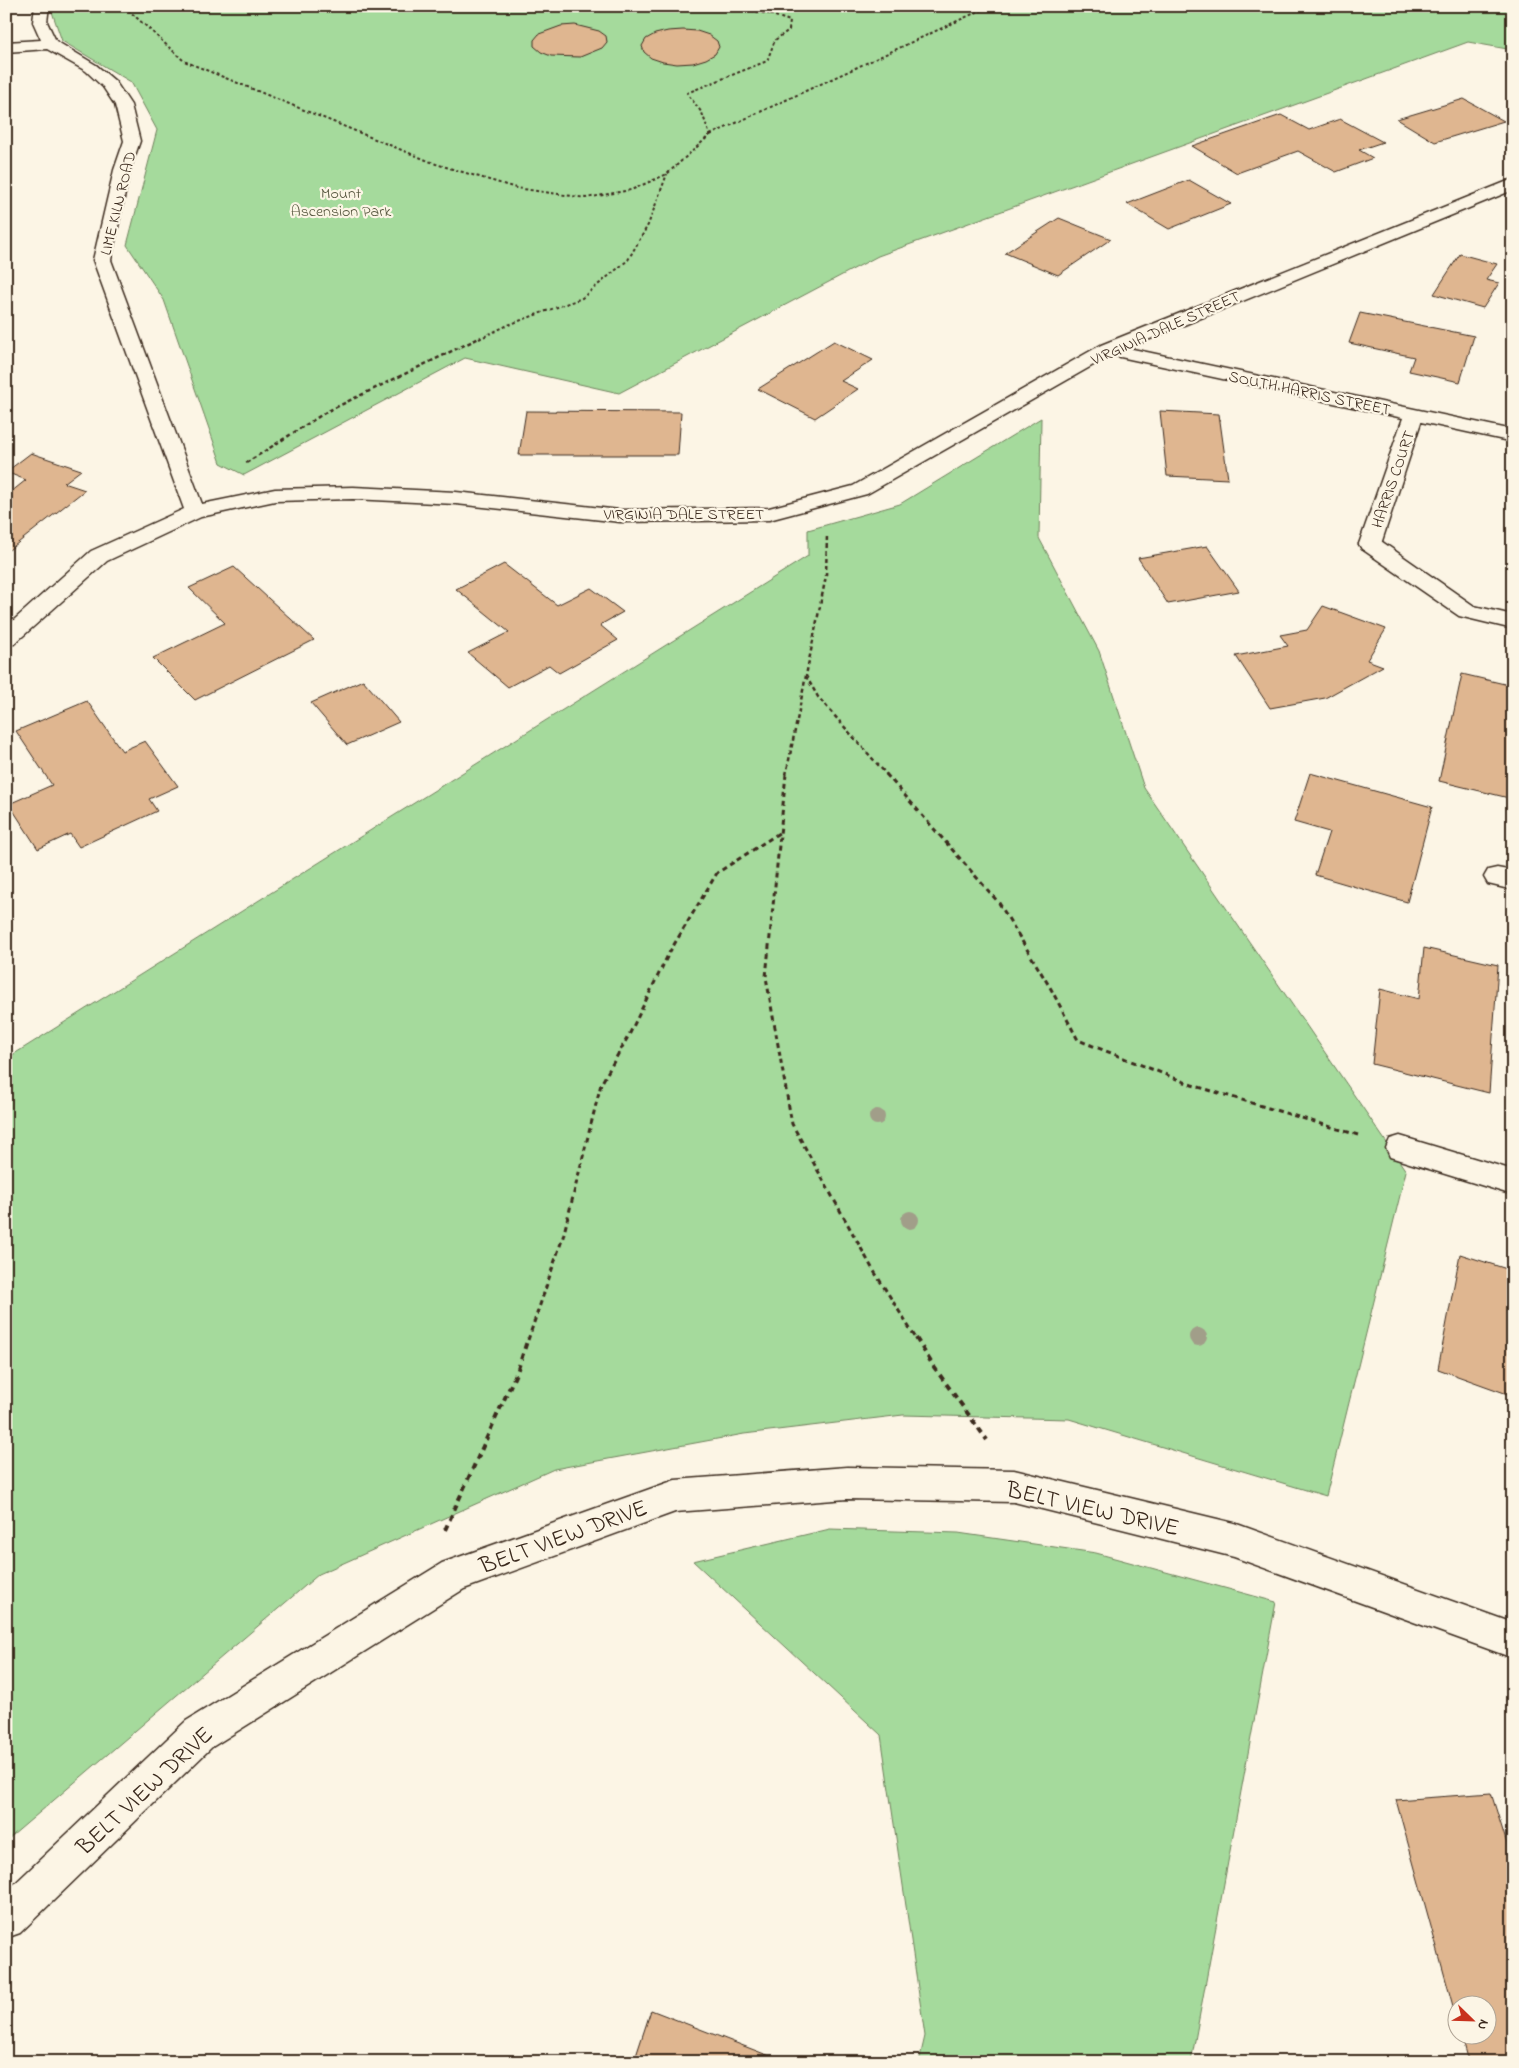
<svg xmlns="http://www.w3.org/2000/svg" width="1519" height="2068" font-family="'Indie Flower',sans-serif">
  <rect width="100%" height="100%" fill="#fcf5e5"/>
  <filter id="ink" filterUnits="userSpaceOnUse"><feTurbulence type="fractalNoise" baseFrequency=".02" numOctaves="2"/><feDisplacementMap in="SourceGraphic" scale="10" xChannelSelector="R" yChannelSelector="G"/><feConvolveMatrix kernelMatrix="1 2 1 2 8 2 1 2 1" color-interpolation-filters="sRGB"/></filter>
  <g filter="url(#ink)">
    <g fill="#a5da9c" stroke="#70825d">
      <path d="M50,6H1513V50L1468,42L878,256L619,393L465,358L244,475L221,463L164,300L127,245L157,130L131,82L62,41Z"/>
      <path d="M1041,418L1039,538L1099,651L1144,788L1406,1171L1326,1496L1069,1419L903,1415L744,1434L554,1469L319,1574L6,1841V1059L808,556V530L900,504Z"/>
      <path d="M830,1529L958,1533L1096,1553L1276,1602L1191,2062H919L925,2036L881,1735L693,1561Z"/>
    </g>
    <g fill="#dfb690" stroke="#3b2a1e">
      <path d="M575,25L599,31L606,36L607,42L602,48L580,57L551,56L541,52L534,46V40L539,34L561,26Z"/>
      <path d="M683,30L697,31L709,35L717,41L719,47L715,54L706,59L693,63L677,64L663,62L651,58L644,52L642,46L646,39L655,34L668,31Z"/>
      <path d="M1464,99L1504,121L1435,142L1397,119Z"/>
      <path d="M1281,115L1309,130L1340,119L1383,142L1359,150L1373,158L1336,172L1298,151L1237,173L1192,146Z"/>
      <path d="M1189,180L1231,204L1169,229L1127,204Z"/>
      <path d="M1059,218L1111,239L1058,275L1005,253Z"/>
      <path d="M1460,254L1497,264L1486,280L1499,283L1483,308L1434,294Z"/>
      <path d="M1360,313L1474,336L1460,382L1409,371L1414,357L1349,343Z"/>
      <path d="M834,341L873,360L841,381L858,389L815,418L758,389Z"/>
      <path d="M526,411L681,412L678,455H519Z"/>
      <path d="M1160,411L1219,414L1228,479L1167,476Z"/>
      <path d="M31,453L81,470L64,483L85,490L9,550L6,549V496L26,480L6,472Z"/>
      <path d="M1207,546L1239,591L1168,604L1138,558Z"/>
      <path d="M504,564L557,605L591,588L623,612L600,625L618,640L559,673L549,665L508,687L468,653L509,632L456,589Z"/>
      <path d="M234,567L314,640L195,700L153,658L225,623L189,588Z"/>
      <path d="M1323,606L1386,629L1367,660L1383,666L1325,698L1270,708L1236,656L1288,646L1280,635L1307,630Z"/>
      <path d="M1462,674L1513,686V799L1439,781Z"/>
      <path d="M363,680L399,722L347,745L311,703Z"/>
      <path d="M87,701L122,751L145,741L178,786L149,799L157,811L79,847L70,834L38,849L9,804L52,785L16,731Z"/>
      <path d="M1310,773L1432,807L1407,902L1315,875L1329,832L1294,822Z"/>
      <path d="M1424,948L1498,965L1489,1093L1372,1064L1380,989L1419,999Z"/>
      <path d="M1460,1254L1513,1271V1396L1438,1369Z"/>
      <path d="M1491,1793L1513,1863V2062H1469L1462,2036H1486V2006H1456V2017L1396,1800Z"/>
      <path d="M651,2010L785,2062H634Z"/>
    </g>
    <g fill="none" stroke-linecap="round" stroke-linejoin="round">
      <g stroke="#3b2a1e" stroke-width="3">
        <g id="service">
          <path d="M1370,537L1378,539L1474,606L1513,615V629L1459,616L1362,549L1359,544L1362,539Z"/>
          <path d="M1400,1136L1513,1170V1195L1390,1157L1386,1148L1390,1139Z"/>
        </g>
      </g>
      <g stroke="#3b2a1e" stroke-width="3">
        <g id="minor">
          <path d="M35,6H49L47,22L56,41L96,65L115,81L131,105L140,141L130,170L111,260L202,504L275,489L353,487L456,492L620,510L769,508L853,486L1101,345L1513,179V190L1128,348L1513,430V442L1421,422L1381,544L1378,549L1370,551L1362,549L1359,544L1403,418L1111,355L867,494L769,520L620,522L456,504L353,499L275,501L201,517L107,561L14,644L6,646V627L91,551L184,509L93,260L114,170L124,141L115,105L103,87L86,71L47,49L6,52V42L41,40L33,22Z"/>
          <path d="M1497,868L1513,871V890L1488,884L1484,877L1488,870Z"/>
          <path d="M847,1467L1014,1470L1234,1523L1513,1623V1658L1234,1557L1014,1502L847,1499L675,1512L464,1589L212,1747L20,1933L6,1938V1892L186,1721L442,1563L675,1480Z"/>
        </g>
      </g>
      <g stroke="#3b2a1e" stroke-width="2" stroke-dasharray="3 2.5" stroke-linecap="butt">
        <path d="M124,6L184,61L436,164L516,188L586,198L631,190L667,174L710,135L702,113L687,93L767,61L775,40L789,30L790,21L769,14L775,6"/>
        <path d="M724,6L769,14"/>
        <path d="M710,135L990,6"/>
        <path d="M479,339L508,325L582,298L628,260L648,225L667,174"/>
      </g>
      <g stroke="#3b2a1e" stroke-width="2.5" stroke-dasharray="4 3" stroke-linecap="butt">
        <path d="M246,463L326,412L481,337"/>
        <path d="M806,676L818,697L887,775"/>
        <path d="M786,775L826,576L827,534"/>
      </g>
      <g stroke="#3b2a1e" stroke-width="3" stroke-dasharray="5 4" stroke-linecap="butt">
        <path d="M786,774L766,977L792,1124L872,1268L917,1340"/>
        <path d="M886,774L999,903L1051,989L1078,1040L1192,1085L1358,1135"/>
        <path d="M528,1340L563,1237L601,1084L629,1035L669,953L717,873L779,833"/>
      </g>
      <g stroke="#3b2a1e" stroke-width="4" stroke-dasharray="6 5" stroke-linecap="butt">
        <path d="M916,1338L934,1367L987,1440"/>
        <path d="M445,1530L518,1369L528,1338"/>
      </g>
      <use href="#service" fill="#fcf5e5" fill-rule="evenodd"/>
      <use href="#minor" fill="#fcf5e5" fill-rule="evenodd"/>
    </g>
    <g fill="#a19e89">
      <circle cx="877" cy="1117" r="8"/>
      <circle cx="910" cy="1220" r="9"/>
      <circle cx="1198" cy="1337" r="9"/>
    </g>
  </g>
  <g text-anchor="middle" stroke-width="4.5" stroke-linejoin="round" paint-order="stroke">
    <g font-size="16" fill="#56563e" stroke="#fcf5e5">
      <text x="341" y="198">Mount<tspan x="341" dy="18">Ascension Park</tspan></text>
    </g>
    <g font-size="16" fill="#3b2a1e" stroke="#fcf5e5">
      <text transform="translate(117 203) rotate(-76)" y="6">LIME KILN ROAD</text>
      <text transform="translate(1165 327) rotate(-24)" y="6">VIRGINIA DALE STREET</text>
      <text transform="translate(1310 392) rotate(12)" y="6">SOUTH HARRIS STREET</text>
      <text transform="translate(1392 479) rotate(-71)" y="6">HARRIS COURT</text>
      <text x="684" y="519">VIRGINIA DALE STREET</text>
    </g>
    <g font-size="24" fill="#3b2a1e" stroke="#fcf5e5">
      <text transform="translate(1093 1508) rotate(13)" y="8">BELT VIEW DRIVE</text>
      <text transform="translate(563 1536) rotate(-20)" y="8">BELT VIEW DRIVE</text>
      <text transform="translate(144 1790) rotate(-43)" y="8">BELT VIEW DRIVE</text>
    </g>
  </g>
  <rect width="1519" height="2068" fill="none" stroke="#fcf5e5" stroke-width="25"/>
  <rect x="12" y="12" width="1494" height="2043" fill="none" stroke="#3b2a1e" stroke-width="2" filter="url(#ink)"/>
  <g transform="translate(1472 2020) rotate(113)"><circle r="24" fill="#fcf5e5" stroke="#afa495"/>
  <path d="M0-4L9 19L0 12L-9 19Z" fill="#c8321e"/>
  <text y="-8" font-size="14" font-weight="bold" text-anchor="middle" fill="#3b2a1e">N</text>
  </g>
</svg>
